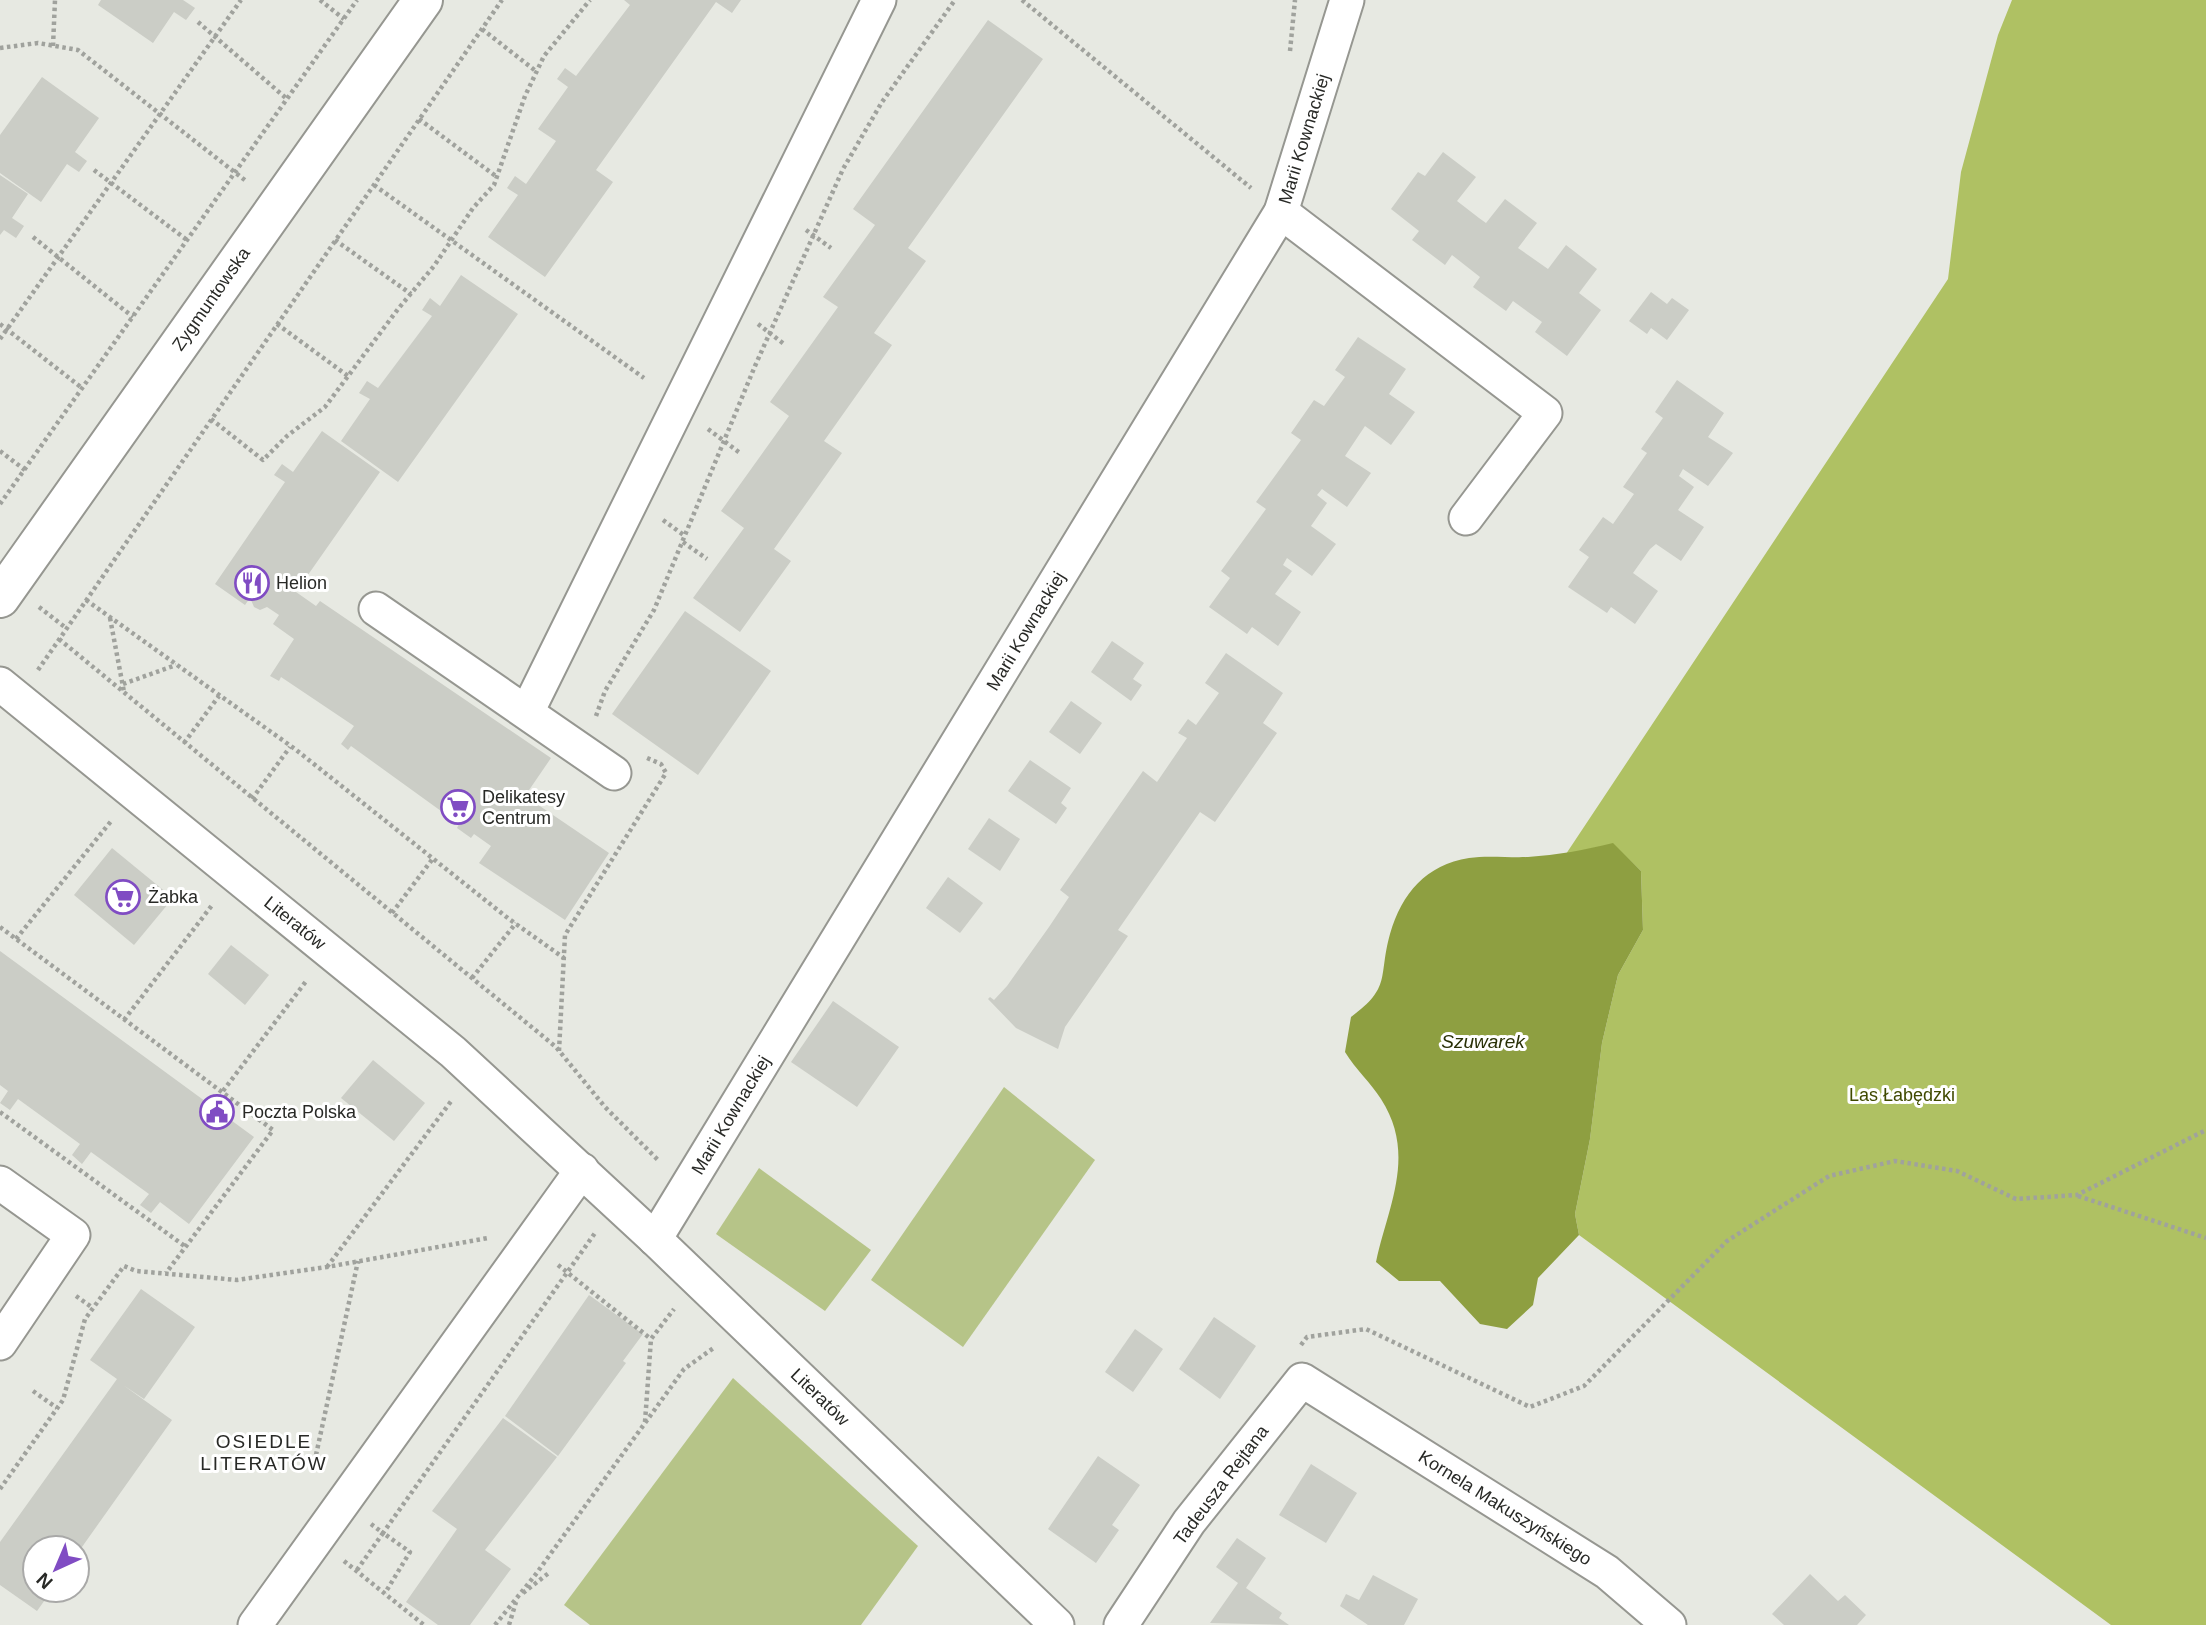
<svg xmlns="http://www.w3.org/2000/svg" width="2206" height="1625" font-family="Arial,sans-serif">
  <rect width="100%" height="100%" fill="#e7e9e2"/>
  <g fill="#b6c488">
    <path d="M1004,1087L1095,1160L963,1347L871,1280Z"/>
    <path d="M759,1168L871,1250L825,1311L716,1234Z"/>
    <path d="M733,1378L918,1546L861,1625H590L564,1605Z"/>
  </g>
  <path fill="#afc163" d="M2012,0H2206V1625H2111L1579,1235L1575,1214L1590,1139L1602,1043L1618,975L1643,930L1641,871L1613,844L1566,854L1948,279L1961,172L1998,35Z"/>
  <path fill="#8e9f41" d="M1613,843L1641,871L1643,930L1618,975L1602,1043L1590,1139L1575,1214L1579,1235L1538,1278L1533,1305L1507,1329L1480,1324L1440,1281H1399L1376,1262C1388,1206 1417,1155 1381,1099C1371,1083 1356,1070 1345,1052L1351,1017C1392,987 1378,977 1390,934C1402,893 1426,865 1469,858C1488,855 1509,858 1528,857C1557,855 1585,850 1613,843Z"/>
  <g fill="#cbcdc6">
    <path d="M101,0H183L195,8L186,20L174,12L153,43L98,5Z"/>
    <path d="M624,0H741L732,13L716,2L596,170L613,182L545,277L488,237L518,195L507,188L515,176L526,184L556,141L538,129L568,87L557,79L565,68L576,76L630,5Z"/>
    <path d="M988,20L1043,59L908,248L926,261L874,333L892,345L824,441L842,453L774,549L791,561L740,632L693,598L744,528L721,511L789,416L770,402L838,307L823,297L875,225L853,209Z"/>
    <path d="M42,77L99,118L75,152L87,161L79,172L67,164L41,202L0,173V135Z"/>
    <path d="M1443,152L1476,177L1457,201L1479,218L1486,223L1505,199L1537,223L1518,248L1548,269L1566,245L1597,269L1579,293L1601,310L1567,356L1535,332L1542,322L1528,312L1513,301L1506,311L1473,287L1480,277L1452,255L1445,265L1412,240L1419,231L1391,209L1418,172L1425,176Z"/>
    <path d="M0,175L28,194L12,218L24,226L16,238L4,230L0,235Z"/>
    <path d="M461,275L518,314L398,482L341,441L370,399L359,393L367,381L378,388L432,316L422,310L430,298L440,306Z"/>
    <path d="M1651,292L1667,304L1672,298L1689,310L1667,340L1651,328L1647,334L1629,321Z"/>
    <path d="M1358,337L1406,369L1389,394L1415,412L1391,445L1365,426L1345,456L1371,473L1347,507L1322,489L1317,495L1327,503L1311,526L1336,544L1312,576L1287,558L1283,565L1292,571L1275,594L1301,612L1278,646L1252,627L1247,634L1209,607L1230,578L1221,571L1266,509L1256,502L1301,440L1291,433L1314,400L1324,406L1345,377L1335,370Z"/>
    <path d="M1677,380L1724,413L1708,437L1733,453L1708,486L1683,469L1679,476L1694,487L1678,510L1704,527L1681,561L1656,544L1650,549L1633,573L1658,591L1635,624L1611,607L1607,613L1568,587L1589,557L1579,550L1603,517L1613,524L1634,494L1623,487L1647,453L1641,449L1663,418L1655,412Z"/>
    <path d="M322,431L380,472L296,592L316,606L320,601L551,758L525,796L609,853L565,920L479,863L491,846L474,834L471,838L457,828L459,824L351,746L348,750L341,744L354,726L281,677L279,681L270,676L294,639L273,624L279,615L267,607L260,610L254,607L251,600L254,592L245,605L215,584L285,482L274,475L282,464L293,472Z"/>
    <path d="M685,611L771,671L698,775L612,714Z"/>
    <path d="M1112,641L1144,663L1133,679L1142,685L1131,701L1091,672Z"/>
    <path d="M1226,653L1283,693L1263,723L1277,733L1215,822L1200,812L1118,930L1128,936L1065,1027L1058,1049L1016,1028L988,999L990,997L994,1000L1007,986L1049,927L1069,897L1060,890L1143,771L1157,782L1187,738L1178,733L1188,719L1196,725L1219,693L1205,683Z"/>
    <path d="M1071,701L1102,723L1080,754L1049,732Z"/>
    <path d="M1030,760L1071,788L1061,803L1067,808L1056,824L1008,791Z"/>
    <path d="M989,818L1020,839L1000,871L968,849Z"/>
    <path d="M112,848L173,898L134,945L74,895Z"/>
    <path d="M948,877L983,903L960,933L926,908Z"/>
    <path d="M231,945L269,975L245,1005L208,974Z"/>
    <path d="M0,951L254,1137L189,1224L160,1202L151,1213L140,1205L149,1194L91,1152L82,1164L72,1155L80,1144L18,1099L10,1110L0,1103L8,1091L0,1085Z"/>
    <path d="M833,1001L899,1047L857,1107L791,1062Z"/>
    <path d="M373,1060L425,1103L394,1141L341,1098Z"/>
    <path d="M141,1289L195,1327L144,1399L123,1385L172,1420L77,1554V1548H35V1590H52L37,1611L0,1585V1542L117,1379L90,1360Z"/>
    <path d="M589,1295L643,1334L623,1361L626,1363L558,1456L505,1416Z"/>
    <path d="M1214,1317L1256,1346L1220,1399L1179,1369Z"/>
    <path d="M1135,1329L1163,1349L1133,1392L1105,1372Z"/>
    <path d="M503,1418L557,1457L485,1550L511,1569L470,1625H438L406,1602L457,1529L432,1511Z"/>
    <path d="M1098,1456L1140,1485L1112,1525L1119,1530L1096,1563L1048,1529Z"/>
    <path d="M1311,1464L1357,1493L1326,1543L1279,1515Z"/>
    <path d="M1237,1538L1266,1558L1246,1588L1282,1613L1279,1618L1289,1625L1210,1623L1238,1583L1216,1567Z"/>
    <path d="M1810,1574L1838,1601L1845,1595L1866,1615L1857,1625H1784L1772,1614Z"/>
    <path d="M1373,1575L1418,1599L1404,1625H1368L1340,1606L1346,1594L1359,1600Z"/>
  </g>
  <g fill="none" stroke-linecap="round" stroke-linejoin="round">
    <g stroke="#969791" stroke-width="37">
      <g id="street">
        <path d="M1281,212L1545,413L1466,518"/>
        <path d="M376,609L614,773"/>
        <path d="M0,684L453,1052L655,1239L1057,1625"/>
        <path d="M527,712L879,0"/>
        <path d="M0,1183L73,1235L0,1343"/>
        <path d="M655,1239L1281,212L1347,0"/>
        <path d="M255,1625L582,1170"/>
        <path d="M1121,1625L1189,1522L1302,1380L1607,1572L1669,1625"/>
      </g>
    </g>
    <g stroke="#969791" stroke-width="42">
      <path id="secondary" d="M0,598L423,0"/>
    </g>
    <g stroke="#a0a29d" stroke-width="4.5" stroke-dasharray="3.5 3.5" stroke-linecap="butt">
      <path d="M320,0L344,19"/>
      <path d="M1022,0L1251,188"/>
      <path d="M198,22L287,99"/>
      <path d="M482,29L537,72"/>
      <path d="M53,46L55,0"/>
      <path d="M0,48L38,43L78,50L246,181"/>
      <path d="M1290,51L1295,0"/>
      <path d="M419,119L497,177"/>
      <path d="M94,170L187,240"/>
      <path d="M374,185L644,378"/>
      <path d="M806,230L831,248"/>
      <path d="M33,237L133,317"/>
      <path d="M335,240L411,294"/>
      <path d="M0,324L82,388"/>
      <path d="M277,324L348,376"/>
      <path d="M758,324L784,344"/>
      <path d="M0,339L241,0"/>
      <path d="M211,419L263,460L287,436L325,407L398,309L434,266L473,208L494,185L525,96L544,56L590,0"/>
      <path d="M708,429L740,453"/>
      <path d="M0,451L25,470"/>
      <path d="M0,504L357,0"/>
      <path d="M663,520L685,536"/>
      <path d="M683,542L707,559"/>
      <path d="M86,600L295,749L509,919L564,958"/>
      <path d="M39,607L66,628"/>
      <path d="M110,618L124,692"/>
      <path d="M59,639L556,1047L605,1107L659,1161"/>
      <path d="M38,670L502,0"/>
      <path d="M123,684L176,665"/>
      <path d="M596,716L605,691L654,610L755,366L843,169L882,102L955,0"/>
      <path d="M184,743L219,696"/>
      <path d="M252,799L290,747"/>
      <path d="M392,913L434,857"/>
      <path d="M0,927L273,1130L166,1273"/>
      <path d="M16,939L112,820"/>
      <path d="M472,978L516,923"/>
      <path d="M124,1020L213,904"/>
      <path d="M559,1051L565,935L666,773L661,764L647,758"/>
      <path d="M223,1091L307,980"/>
      <path d="M0,1112L186,1247"/>
      <path d="M2078,1196L2206,1238"/>
      <path d="M558,1265L651,1339"/>
      <path d="M327,1267L452,1100"/>
      <path d="M76,1296L93,1308"/>
      <path d="M1301,1345L1307,1337L1366,1329L1530,1407L1584,1386L1727,1241L1829,1176L1895,1161L1957,1171L2016,1199L2077,1195L2206,1130"/>
      <path d="M33,1391L57,1408"/>
      <path d="M645,1422L651,1339L674,1309"/>
      <path d="M316,1455L358,1261"/>
      <path d="M0,1489L63,1400L85,1319L124,1266L136,1271L237,1280L327,1267L488,1238"/>
      <path d="M371,1524L383,1533L595,1233"/>
      <path d="M344,1561L424,1625"/>
      <path d="M357,1570L383,1533L410,1552L385,1593"/>
      <path d="M523,1593L550,1572"/>
      <path d="M495,1625L536,1574L684,1369L715,1347"/>
      <path d="M509,1625L516,1602"/>
    </g>
    <use href="#street" stroke="#fff" stroke-width="33"/>
    <use href="#secondary" stroke="#fff" stroke-width="38"/>
  </g>
  <defs>
    <g id="restaurant-ring" transform="scale(1.75)"><circle r="9.5" fill="#fff" stroke="#804cc3" stroke-width="1.5"/><path d="M-5-6h1v4h1v-4h1v4h1v-4h1v5L-1.5 .5V6h-2V.5L-5-1ZM5-6V6H3V1.5H1.5Q1.5-4 5-6Z" fill="#804cc3"/></g>
    <g id="supermarket-ring" transform="scale(1.75)"><circle r="9.5" fill="#fff" stroke="#804cc3" stroke-width="1.5"/><path d="M-6-5.5h2.5l.6 2H6L4.5 2H-2.5L-4.4-4H-6ZM-1.5 3.2a1.3 1.3 0 1 0 .1 0ZM3 3.2a1.3 1.3 0 1 0 .1 0Z" fill="#804cc3"/></g>
    <g id="civic-ring" transform="scale(1.75)"><circle r="9.5" fill="#fff" stroke="#804cc3" stroke-width="1.5"/><path d="M-.6-6.5H3V-4.5H.6V-3L4-1V1h2V6H-6V1h2V-1L-.6-3ZM-1.2 2.5V6h2.4V2.5Z" fill="#804cc3"/></g>
  </defs>
  <g fill-rule="evenodd">
    <use href="#restaurant-ring" x="252" y="583"/>
    <use href="#supermarket-ring" x="458" y="807"/>
    <use href="#supermarket-ring" x="123" y="897"/>
    <use href="#civic-ring" x="217" y="1112"/>
  </g>
  <g text-anchor="middle" stroke-width="6" stroke-linejoin="round" paint-order="stroke">
    <g font-size="18" fill="#282926" stroke="#fff">
      <text transform="translate(1304 139) rotate(-73)" y="6">Marii Kownackiej</text>
      <text transform="translate(211 299) rotate(-55)" y="6">Zygmuntowska</text>
      <text transform="translate(1026 631) rotate(-59)" y="6">Marii Kownackiej</text>
      <text transform="translate(295 923) rotate(39)" y="6">Literatów</text>
      <text transform="translate(731 1115) rotate(-59)" y="6">Marii Kownackiej</text>
      <text transform="translate(820 1397) rotate(44)" y="6">Literatów</text>
      <text transform="translate(1221 1485) rotate(-53)" y="6">Tadeusza Rejtana</text>
      <text transform="translate(1505 1508) rotate(32)" y="6">Kornela Makuszyńskiego</text>
    </g>
    <g font-size="18" fill="#282926" stroke="#fff" text-anchor="start">
      <text x="276" y="589">Helion</text>
      <text x="482" y="803">Delikatesy<tspan x="482" dy="21">Centrum</tspan></text>
      <text x="148" y="903">Żabka</text>
      <text x="242" y="1118">Poczta Polska</text>
    </g>
    <g font-size="18" fill="#404a00" stroke="#fff">
      <text x="1902" y="1101">Las Łabędzki</text>
    </g>
    <g font-size="19" font-style="italic" fill="#293007" stroke="#fff">
      <text x="1483" y="1048">Szuwarek</text>
    </g>
    <g font-size="19" letter-spacing="2" fill="#282926" stroke="#fff">
      <text x="264" y="1448">OSIEDLE<tspan x="264" dy="22">LITERATÓW</tspan></text>
    </g>
  </g>
  <g transform="translate(56 1569) rotate(224)"><circle r="33" fill="#ffffff" stroke="#a9a9a8" stroke-width="2"/>
  <path d="M0-5L12 26L0 18L-12 26Z" fill="#804cc3"/>
  <text y="-10" font-size="19" font-weight="bold" text-anchor="middle" fill="#282926">N</text>
  </g>
</svg>
